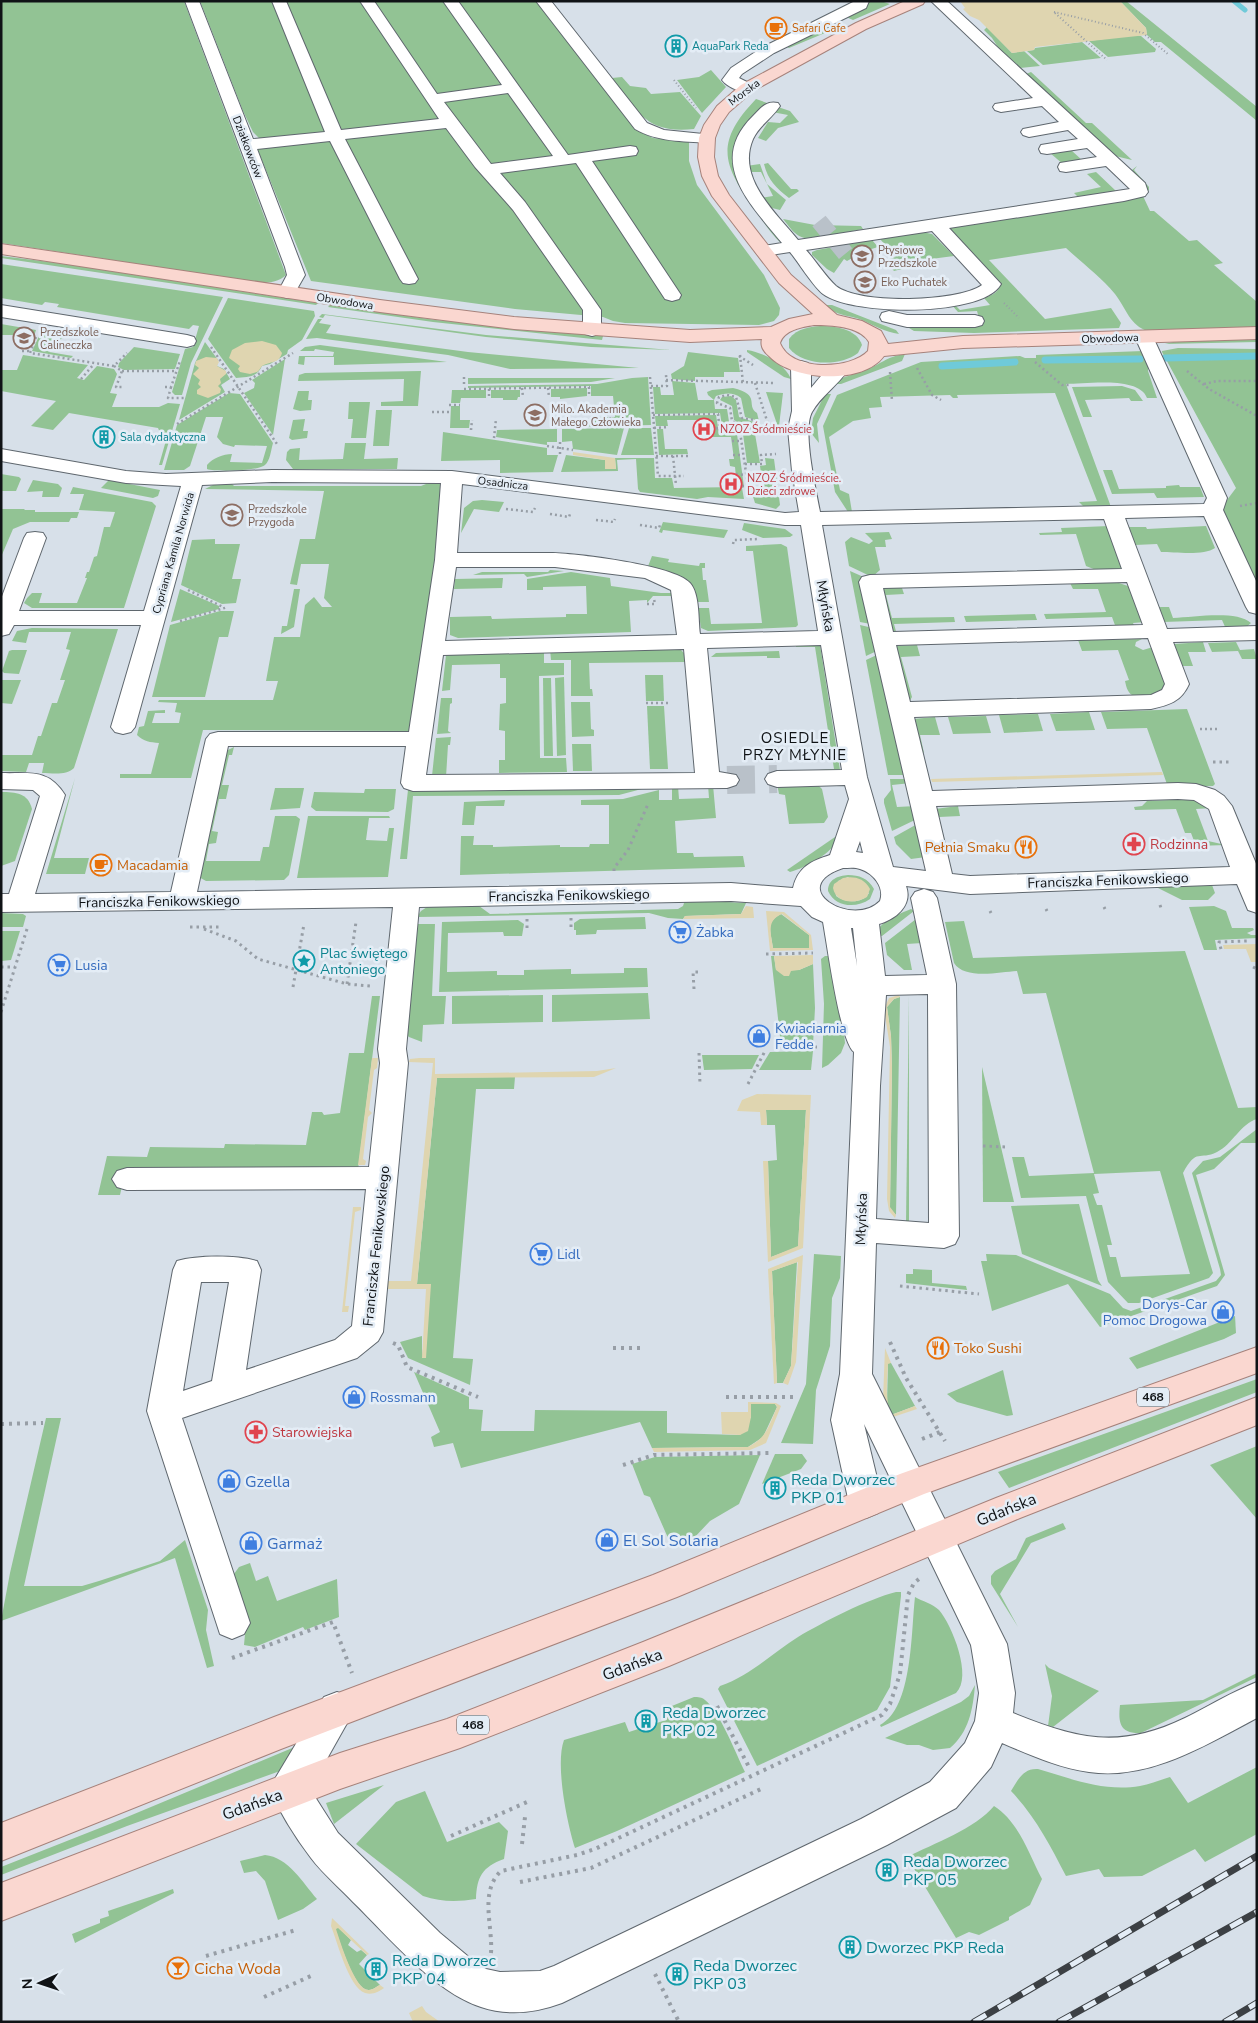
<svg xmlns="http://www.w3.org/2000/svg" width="1258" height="2023" font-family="'Nunito Sans',sans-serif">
  <rect width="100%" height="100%" fill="#d7e0e9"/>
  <g fill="#92c394" fill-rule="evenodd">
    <path d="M1,1H184L286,275C279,282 271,282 262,283L1,243Z"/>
    <path d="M200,1H537L641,132L653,138L689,142V161L697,185L764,275L780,308L779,315L774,321L759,325L625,323L613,321L603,317L515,309L311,281L257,148L261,140L253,132L243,111Z"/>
    <path d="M868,1H881L890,4L853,20L846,17Z"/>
    <path d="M1120,1H1126L1257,107V121L1161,42H1155L1147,35L1146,28Z"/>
    <path d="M834,25H844L789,48L787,47L771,55L768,54Z"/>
    <path d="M987,27L1012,53L1024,51L1040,66L1020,68L1001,52L992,38L984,30Z"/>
    <path d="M1134,35L1141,36L1156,49L1155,52L1108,57L1089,41Z"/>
    <path d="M1082,42L1101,58L1043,65L1027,51L1034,50L1035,48Z"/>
    <path d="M711,70L726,87L702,113L677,80L699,77Z"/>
    <path d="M1031,72L1086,123H1092L1132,160L1115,156L1026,74Z"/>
    <path d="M622,77L630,86L646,88L651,94L680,92L701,116L694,129C646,134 638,112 612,78Z"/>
    <path d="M756,99L770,104L736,152L785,246C775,240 765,224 758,214C724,167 712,145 756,99Z"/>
    <path d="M778,107L790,111L799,122L778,128L766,141L758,138L768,122L780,123L788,115L772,112Z"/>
    <path d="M1071,150L1083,161L1063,164L1050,153Z"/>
    <path d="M768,163L791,189H797L799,191L789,198C776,188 768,180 764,164Z"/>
    <path d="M760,164L767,184L786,200L780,210L768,207L760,198L773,196L761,172H748L746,166Z"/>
    <path d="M1137,166L1134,170L1149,187V190L1143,196L1150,211H1154L1189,241L1197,240L1223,263L1214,265L1257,302V328L1148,331C1130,326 1126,308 1115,294C1101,277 1082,263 1066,248L989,260L1045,319L1111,308L1121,323L1119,328L974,333L914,331L904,325L979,318L977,311L958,312L950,303H953L960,310L990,305L984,298C991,295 997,294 1000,286L949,232L952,226L1137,198L1134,174L1132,170Z"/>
    <path d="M1096,172L1116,191L1078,197L1074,193L1101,187L1087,174Z"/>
    <path d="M783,219L815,225L861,226L863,229L811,239C796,238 792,230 783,219Z"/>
    <path d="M922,232L932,234L954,256L923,260L925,263L894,271L887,263L891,262L888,259L896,257L880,239Z"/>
    <path d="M872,240L878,247L865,251L847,261L844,259L834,273L827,269L812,255V252L817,250Z"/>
    <path d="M1,256L58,263L318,303L316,305L1,258Z"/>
    <path d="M1,264L223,297L191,363L182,395H175L172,392L185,349L193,347L199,326L193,325L189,329L57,307L59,304L45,302L42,305L1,298Z"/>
    <path d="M228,298L314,311L315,316L302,340L288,350L287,354L270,364L262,366C257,378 246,377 236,378L208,339Z"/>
    <path d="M330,305L436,320L603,336L602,340L433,322L328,307Z"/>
    <path d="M826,305H832L896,330L899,334C885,332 875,326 862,320C850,315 834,316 826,305Z"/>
    <path d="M322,314L486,335L671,350L591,347L486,337L325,315L323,318L319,317Z"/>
    <path d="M318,319H322L319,323L331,325L326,333L468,352L639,368L510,369L448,355L317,338L306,339Z"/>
    <path d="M1,324L36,330L31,346L26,347L31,335H1Z"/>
    <path d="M825,326C839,327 857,330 862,345L858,353C840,367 803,366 789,348V339C797,328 812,326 825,326Z"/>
    <path d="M71,328L49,352L73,356L71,358L32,351L41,332L62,334Z"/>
    <path d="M1257,339V342L1165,344L1173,342Z"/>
    <path d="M205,342L218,360L217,366L224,369L230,379L221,385L225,392L179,420L195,363Z"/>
    <path d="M320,345L335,347L447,362L334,365V357H305L304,365L298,364L299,356H333L334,352L315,349L314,351H300L305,347Z"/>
    <path d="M134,347L180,354L175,369L124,370L118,367L119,363Z"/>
    <path d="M1178,348L1257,349V588L1221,508L1236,488L1162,352V351Z"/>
    <path d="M747,350C764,353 784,363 791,379L784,377L747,352Z"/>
    <path d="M1143,351L1148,362V371L1157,398H1147C1139,376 1086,384 1066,384L1111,507L1083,506L1079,502L1097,501L1055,393L957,395L958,398H953L950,395L880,397L882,407L869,408L871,418L853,421L829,437L840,490L849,494L852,512H848L835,492L823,426L837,395L921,362L1020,356L1025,358H1036V355Z"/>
    <path d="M688,352L738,358L740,372H724V377H695V381L672,379L671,374L684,366Z"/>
    <path d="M905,354L902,361L841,384H832C843,376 853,375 865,370C882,364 885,357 905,354Z"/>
    <path d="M23,355L88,365L77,378L84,380L97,366L114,369L117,374L110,393L117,394L112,407H159L168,403L180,404L162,465H159L167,437L161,435L158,428L69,413L53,430L31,426L56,401L1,391V370H17Z"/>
    <path d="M285,359L273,435L244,393L254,388L255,383L252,380Z"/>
    <path d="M421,371L418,406H381V402L403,401L404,379L298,381L299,375L305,373Z"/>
    <path d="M648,377L651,425L612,426V417H615L613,396H591V386L468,388V386L597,384L632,378Z"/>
    <path d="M468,378H615L591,382L468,384Z"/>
    <path d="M672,381L695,383L698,400H714L715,409H727L730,428H748V432H723L720,413L655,414L653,387H660L661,395H674Z"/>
    <path d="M1122,386L1135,390L1143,401H1131L1129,398L1085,400L1092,417H1083L1072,387Z"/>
    <path d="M587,388V396L560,399V397H551V389Z"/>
    <path d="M733,388C762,395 745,405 757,413L759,421L745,417L741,398C733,392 725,393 716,396L714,400L708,395L707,392L712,390Z"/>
    <path d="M452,390H486V398H461L460,403H451Z"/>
    <path d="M491,390H520V397H518L517,400H503V398H491Z"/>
    <path d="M298,391H309L308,400H312L311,410L300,411L293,409Z"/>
    <path d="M766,392L783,393L779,426L778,427Z"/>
    <path d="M229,393L240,394L273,443C271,450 270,461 265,465C259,471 215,472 207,469V465C213,458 223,454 232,454L230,462L262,463L267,446L235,445L234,447L223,444L217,437L223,417H206L190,466L184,470H164L177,425Z"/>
    <path d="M825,394H831L817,424L819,443L811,433L813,418Z"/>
    <path d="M731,396L736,400L739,417L754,422V425L739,423L734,420L732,406L720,400L722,397Z"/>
    <path d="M349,402H370L366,438H351L353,419H348Z"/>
    <path d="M451,406H460V420H470L469,428H450Z"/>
    <path d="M376,410H392L389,446H373Z"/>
    <path d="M716,415L719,434H737L744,487L742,488L744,499L708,497L697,499L640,492L638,489L636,459L617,460L618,471L561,472L566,455L605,460V469H616L615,458H654L655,478H672L674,488L737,487L735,467L730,466L729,459H734L731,437H712L710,420H667L668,426H656L655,416Z"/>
    <path d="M608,417V426L565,427V421L597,420L598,418Z"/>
    <path d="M305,419L303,431H308L307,438L292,440L289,438L293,420Z"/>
    <path d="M624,428L617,455L573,449L572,441L562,442V429Z"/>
    <path d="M629,428H651L654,455H621Z"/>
    <path d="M557,429V442H547V445L496,437L497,430Z"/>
    <path d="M657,429H663L665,449H687L688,454L659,455Z"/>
    <path d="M443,432L547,448V455H558L553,472L500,473V460L441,461Z"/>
    <path d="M743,434H755L760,463H747Z"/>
    <path d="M345,443H366L364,459L398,458L397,469H293L286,460L287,452L290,449L300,448L299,460L343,459Z"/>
    <path d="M765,458L774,459L780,505L776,509L755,503L750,487H763L760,466L766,465Z"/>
    <path d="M1103,470H1112L1119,489L1166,488V486L1179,485L1180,487H1200L1204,497L1157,498L1154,493L1112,494Z"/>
    <path d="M1,474L19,477L21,479L16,491H1Z"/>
    <path d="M33,480L58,484L62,488L59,497H42L43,491L27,492Z"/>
    <path d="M109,480L160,490L158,496L153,498L101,488Z"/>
    <path d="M431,482L442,483L437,540L412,731L203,730L191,778H120V774H151L159,743C150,742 144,742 137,735L139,727L144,726L148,711L165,710V713H155L152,723H179L181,713L175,712L177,703L158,702L159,700H273L278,681H266L274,637H300L305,605L314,597L322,607H332L324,598L329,564H301L297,585L290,584L300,539H315L324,491L205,489L213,485L232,484L234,486H421Z"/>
    <path d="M73,487L152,502L156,506L124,608H32L24,603L27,598L32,593H42L39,603H77L87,578H85L87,572H89L94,557L97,556L104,527H110L115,512L79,510L84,494H70Z"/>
    <path d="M482,500L504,502L499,512L474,509L461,533L464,508L473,501Z"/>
    <path d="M1,509H25L24,510H35V512H79L77,518H71L69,522H30L13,529L1,557Z"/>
    <path d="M663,522L728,530L724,538L663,530L662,533L659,532Z"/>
    <path d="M744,523L785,529L793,535L790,537L763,538L742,530Z"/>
    <path d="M1109,526L1123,566C1113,576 1097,571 1086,566L1076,534L1040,535L1039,533L1062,532L1061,528Z"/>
    <path d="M1206,526L1215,548C1204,556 1175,552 1161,552L1157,544L1135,545L1128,527H1146L1147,529Z"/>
    <path d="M889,532L892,539L885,540L886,547H875L880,570L872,577L849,566L845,542L851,537L869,544L873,541L865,533Z"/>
    <path d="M215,539V544H240L232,579H241L236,603L222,604L181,585L192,540Z"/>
    <path d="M781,544L787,547L798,625L796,627L708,631L701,628L698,608H709L711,624L762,623L753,551H746V546Z"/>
    <path d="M652,556L669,559L668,562L699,566L700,563H705V568H702L703,580H706L709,602H691L647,569Z"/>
    <path d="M550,570L564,571L527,577L524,574L473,575L482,572H548Z"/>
    <path d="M850,571L866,578L876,625L860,622Z"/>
    <path d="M571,572L610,578L611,586L661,593H671L669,585L676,596H653L647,603V600L629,601L631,632L458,638L450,635V617L491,616L492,619L566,617V614H587L586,586L543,587V590H527V579Z"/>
    <path d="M503,578L502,588L454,589L455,579Z"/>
    <path d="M1116,582L1131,587L1145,622L1133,623L1135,628H1116L1112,617L1046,619L1044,614L1106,612L1098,589H1073L1070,583Z"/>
    <path d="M884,588H902L904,594L886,595L892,618L954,617L955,622L894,624L897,635L892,633L881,590Z"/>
    <path d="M180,589L219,606V609L171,622Z"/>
    <path d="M294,589H300L294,627L281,634L282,626H287Z"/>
    <path d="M1158,607H1169L1173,618C1195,617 1237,610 1251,623L1244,629H1226L1222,620L1163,622Z"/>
    <path d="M220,611H234L228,637H219L205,697H152L170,625Z"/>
    <path d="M1035,614L1037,620L966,622L964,616Z"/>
    <path d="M860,625L877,629L881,649L866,656Z"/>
    <path d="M32,628L118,629L74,768C66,776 52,773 42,773L44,763H29L26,772L1,771V755H32L38,736H41L52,703H57L65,680H60L70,650L66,649L71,632H29L26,643L12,641L17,631Z"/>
    <path d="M1142,639L1136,642L1135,646L1143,650L1153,647C1156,656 1167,676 1166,685C1164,697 1140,700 1132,695C1127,692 1126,685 1125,681L1129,680L1118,650L1082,651L1078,640Z"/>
    <path d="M1203,642L1206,652H1188L1193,666H1183L1179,663L1172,646L1174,644Z"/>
    <path d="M1236,642L1240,650L1254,649L1257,659H1242L1238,651L1212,652L1208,643Z"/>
    <path d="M796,644L820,645L840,770L820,773L819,770L834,769L815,647H796Z"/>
    <path d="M917,645L920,656L901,657L912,697L908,704L893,648L897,646Z"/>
    <path d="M679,648L686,655V662L589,663L590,689H592L593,696H571V660H551L550,649Z"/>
    <path d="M544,649V663H564V675L539,676L540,758H566L567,772L499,773V760H505V731L499,730L500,704L506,703V678H500V664L452,665L450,690L442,691L446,655Z"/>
    <path d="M12,650H27L19,674L4,673L2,671L9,651Z"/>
    <path d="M779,651L780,658H767V656L711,657L716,653Z"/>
    <path d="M881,653L909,775H888L866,660Z"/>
    <path d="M645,675H663L664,701H646Z"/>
    <path d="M564,677L566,755L557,756L555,678Z"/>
    <path d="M543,678H551L553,756H544Z"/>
    <path d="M1,680H21L12,704L1,703Z"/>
    <path d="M441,698H452V703L450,704L448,731L451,733L437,734Z"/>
    <path d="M590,702L591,729L594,730V736L572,737L571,702Z"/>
    <path d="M647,706H664L668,769H650Z"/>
    <path d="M1187,709L1215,784L1213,786L1168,787L1147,728L1107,729L1101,712Z"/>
    <path d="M1089,712L1095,730L1056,731L1050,714Z"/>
    <path d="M1038,714L1043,731L1004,733L999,715Z"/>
    <path d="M986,716L991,733L953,734L948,717Z"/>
    <path d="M935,717L940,735H920L924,753L915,748L913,719Z"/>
    <path d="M451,737L450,745H448L446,777L432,776L436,738Z"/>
    <path d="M572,744H591L592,771H573Z"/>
    <path d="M234,747L232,755H229L222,785H229L226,799H219L212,831L218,832L216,843L209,844L206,861H260L263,847H269L275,816H296L300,819L289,875L284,880L206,881L197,876L224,752Z"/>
    <path d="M75,778L54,858H89L85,874H46Z"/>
    <path d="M890,779H910L911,783L892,785L897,807L916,806L917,819L892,831L884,803V799L891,790Z"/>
    <path d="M816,783L822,789L828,817L824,823L789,824L785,795L779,794L777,784Z"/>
    <path d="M708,785H713L716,818L675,821L677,853H693L694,857L743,856L745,867L460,875L461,836H474L473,845H493V847L560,845V847H589L590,844H609V805H581V800L623,799L659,790V800H672V786H678L679,799L709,798Z"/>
    <path d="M653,786L619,795L413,796L407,859H400L408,790Z"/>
    <path d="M275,788H304L300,808L270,810Z"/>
    <path d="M365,789H396L394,809L388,812L316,811L311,807L314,792L364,793Z"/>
    <path d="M1,792C16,792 28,793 32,809L15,861L1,866Z"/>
    <path d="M1194,799L1212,808L1196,809L1208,841L1226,845L1196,846L1191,833H1185L1176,809L1135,810L1134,807L1142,806L1147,801Z"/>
    <path d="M505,800L504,806H476L474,825H462L464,802Z"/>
    <path d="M958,806L960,816L939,817L948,854H944L935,809Z"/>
    <path d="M308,816H389L390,818H369L366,840L387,841L389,828H394L388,877L297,878Z"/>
    <path d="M919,823L926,857L911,859L896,844L894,837Z"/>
    <path d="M835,837L839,838C831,854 807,867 790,872L787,870Z"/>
    <path d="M848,875C859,875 868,878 874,889L870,899C856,909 835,907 828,891C828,879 838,876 848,875ZM848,877L869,893C863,904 845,903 836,896L838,881Z"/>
    <path d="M1212,885L1215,893L1208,900H1182L1156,887Z"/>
    <path d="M685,900L746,903L741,914L685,916L683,919L668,918L649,913L417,917L421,911L427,907L438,905L475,903L490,914L678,909L683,906Z"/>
    <path d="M1214,906L1226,911L1232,928H1253L1254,930L1247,933L1251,935H1256L1257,938L1215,940L1217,950H1204L1189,907Z"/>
    <path d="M911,909L914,911L882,936L876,935C879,921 899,914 911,909Z"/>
    <path d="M1,913L23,914L26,916L23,927H1Z"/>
    <path d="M781,914L809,935V948H773C771,931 765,922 781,914Z"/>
    <path d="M645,917L646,929L597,930L596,934L576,935V930H574V923L580,919Z"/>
    <path d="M916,919L922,943L907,944L912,970H904L887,955L885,943Z"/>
    <path d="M518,920L524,924L522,936H504L503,932L448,933L447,972L497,971V975H524V970L571,969V974L624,973V968H647L648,987L439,992L442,922Z"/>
    <path d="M964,921L973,958L1185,951L1238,1108L1257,1107V1119C1240,1124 1233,1144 1217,1152C1199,1161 1197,1147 1183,1173L1213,1273L1209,1278L1139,1303H1128L1108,1282L1086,1196L1021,1198L1012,1157H1024L1029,1176L1094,1173L1046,993L1023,994L1017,971C999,972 965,980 954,963L945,922ZM1160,1171L1190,1274L1121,1277L1116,1257H1110L1107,1245H1112L1102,1205H1097L1093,1194L1099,1193L1094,1174Z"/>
    <path d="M416,924H435L432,996H446L444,1024L423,1025L422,1042L409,1037L405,1033Z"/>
    <path d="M1,931H20L11,960L1,961Z"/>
    <path d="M771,956H774L776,970H799L813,964L815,1008L813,1045H781Z"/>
    <path d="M825,956H829L841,1000L845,1043L841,1053L828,1065L822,1068L824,1004L821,959Z"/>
    <path d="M648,993L650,1019L552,1022V995Z"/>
    <path d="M543,995V1022L452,1024V996Z"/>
    <path d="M909,995V1224L906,1223Z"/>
    <path d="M372,996H380L358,1170L125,1172L120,1195H98L107,1156L147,1157L150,1147L224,1148L225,1144L306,1145L312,1112H322L324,1115L340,1113L349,1053H364Z"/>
    <path d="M900,997L896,1215L890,1208L892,1067L891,1036L887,1007L894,999Z"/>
    <path d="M813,1051L811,1070H759L770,1052Z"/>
    <path d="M702,1055H759L752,1069L704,1070Z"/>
    <path d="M982,1067L1014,1202H983Z"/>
    <path d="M515,1077L514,1089H476L453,1358L473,1359L470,1385L408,1358L400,1342L422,1336V1358L430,1284H417L437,1078Z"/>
    <path d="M806,1109L798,1247L771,1257L768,1161L777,1160L775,1125H767L766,1110Z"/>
    <path d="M1257,1129V1143H1241L1214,1169L1196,1175L1225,1275L1217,1286L1100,1327L1068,1284L992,1311L981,1261H987L986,1254L1016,1255L1110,1294L1123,1308L1131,1311L1216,1281L1221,1275L1220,1269L1192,1173L1203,1161L1220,1157Z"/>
    <path d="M1079,1204L1098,1280L1102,1286L1022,1254L1011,1206Z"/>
    <path d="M814,1254L841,1256L840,1278L832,1298L830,1346L816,1390L813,1444L781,1443L806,1384Z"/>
    <path d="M797,1262L791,1366L783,1383H777L772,1271Z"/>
    <path d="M913,1269L932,1270V1283L966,1286L967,1290L906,1283V1274H913Z"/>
    <path d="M1235,1316L1236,1333L1224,1339L1137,1369L1129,1358Z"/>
    <path d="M888,1363H891L915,1406L891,1415L887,1404Z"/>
    <path d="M1003,1370L1013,1415L1007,1416L957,1402L947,1394Z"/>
    <path d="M414,1372L469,1397V1409L483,1410L481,1431H534L535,1410L667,1411V1433L740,1435L751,1417V1404H775L777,1407L763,1437L748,1447L652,1448L640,1422L461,1468L453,1443L434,1447L431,1437L440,1432Z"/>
    <path d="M1257,1379V1392L1009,1488L998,1472Z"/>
    <path d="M46,1418H61L24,1586H82L99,1581L160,1561L185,1540L208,1610L206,1630L214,1666L207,1668L175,1558L1,1621L10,1573Z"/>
    <path d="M1257,1446V1519L1210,1465Z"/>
    <path d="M775,1454H802L807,1461L801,1469L762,1484Z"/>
    <path d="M760,1455L739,1504L710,1521L693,1539L672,1547L650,1497L644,1495L632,1464L655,1457Z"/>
    <path d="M1063,1523L1066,1529L1031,1543L1000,1594L1018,1627L991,1584V1576L995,1571L1016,1559L1026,1538Z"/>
    <path d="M250,1563L256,1581L268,1576L277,1601L337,1579L339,1617L305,1630L303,1627L255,1647L244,1645L246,1623L231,1578L239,1567Z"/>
    <path d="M896,1592H901V1596L890,1687L877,1710L757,1766L718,1689L720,1686C750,1676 771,1654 798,1637C823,1622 868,1599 896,1592Z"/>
    <path d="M915,1597C922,1601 933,1604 939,1610C952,1625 973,1677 956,1693L881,1727L880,1725C913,1708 911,1630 915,1597Z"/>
    <path d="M1045,1664L1049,1668L1099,1691L1053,1727L1048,1726L1052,1696Z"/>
    <path d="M1257,1673V1677L1141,1733C1120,1734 1118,1723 1120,1705L1203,1700Z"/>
    <path d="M975,1685C973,1709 969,1732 950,1748L933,1750L919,1745H907L885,1738L961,1702L969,1696Z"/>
    <path d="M694,1697C698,1697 702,1697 705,1700C720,1712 736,1754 745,1772L617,1831L575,1848C567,1823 555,1764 564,1740L625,1722L629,1732L666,1720L662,1710Z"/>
    <path d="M297,1746L280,1771L127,1826L1,1875V1867L115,1822Z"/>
    <path d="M1257,1767V1834L1205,1862L1195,1849L1142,1876L1104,1877L1099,1869L1066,1876C1050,1845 1035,1816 1011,1791C1018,1780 1023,1768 1038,1769C1072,1779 1104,1792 1140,1786C1150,1784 1160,1780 1170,1777L1188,1803Z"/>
    <path d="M384,1785L334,1824L326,1803Z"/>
    <path d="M425,1791L447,1842L499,1822L508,1831L504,1859C482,1867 477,1877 476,1899C457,1902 441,1902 423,1896L356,1844L396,1802Z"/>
    <path d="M994,1806C1019,1822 1029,1854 1042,1879L1030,1905L1009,1917V1920L979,1935L969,1932L956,1938L907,1857C933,1844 976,1828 994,1806Z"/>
    <path d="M265,1855C288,1857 303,1883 317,1899L303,1909L278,1920L265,1881L256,1871L244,1873L240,1861Z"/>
    <path d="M173,1889L174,1893L75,1943L72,1934L100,1923V1919L109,1916L108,1911Z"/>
    <path d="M338,1927L351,1940L348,1945L357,1952L361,1950L367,1955L359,1964L380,1985C377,1986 373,1990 369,1990C354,1991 340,1941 335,1929Z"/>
  </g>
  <g fill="#dfd5b0" fill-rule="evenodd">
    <path d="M960,1H1120L1146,28L1147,35L1035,47L1034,50L1012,53L979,20L970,16L963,9L965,8Z"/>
    <path d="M262,341L276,345L282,353C279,364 270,361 262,366C260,368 259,371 257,372L250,374L240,372L238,369L240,366L229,358L232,350L245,343Z"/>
    <path d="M206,357L217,358L219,362L217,366L226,371V374L220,379L221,383L218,386L221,389L220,393L208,398L197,394V390L201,387L198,384L200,380L193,374L199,368L195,365L196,361Z"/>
    <path d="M573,452L615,458L616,469H605V460L573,455Z"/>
    <path d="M1162,772L1163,775L932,782L931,779Z"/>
    <path d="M843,878C854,876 864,878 870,889L867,897C856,904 836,904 833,888L834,884Z"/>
    <path d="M746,906L753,907L754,918L683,919L685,916L741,914Z"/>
    <path d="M766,911L784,912L811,935L813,950L770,951ZM782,914L809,935V948H773C771,932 766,921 782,914Z"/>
    <path d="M1257,944V962H1251L1246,949H1224L1223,945Z"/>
    <path d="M813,955V964L799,970L791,971L789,976H784L776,970L774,956Z"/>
    <path d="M899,995L900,997L894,999L887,1007L891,1036L892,1067L890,1207L896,1215L895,1218L889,1211L887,1199L890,1047L884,1009L889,998Z"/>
    <path d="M372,1058H378L377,1068L374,1070L369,1110L372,1113L368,1117L363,1159L366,1161L365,1165H358Z"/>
    <path d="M419,1058H435V1074L597,1071L616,1068L594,1077L437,1078L417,1284H431L426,1358H422L426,1289H387L385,1286L388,1281H411L433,1063L409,1062L410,1059Z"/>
    <path d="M757,1094L811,1095L803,1248L768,1262L763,1161H768L771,1257L798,1246L806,1110H766L767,1125H761L760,1112L737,1111L742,1100Z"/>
    <path d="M353,1207H361V1210L355,1212L345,1306H349L348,1312H342Z"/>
    <path d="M803,1255L796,1362L788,1385L783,1383L791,1366L798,1262L772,1271L777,1383L774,1384L768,1269Z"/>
    <path d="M885,1348L891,1363L888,1364C887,1382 885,1398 891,1415L915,1406L917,1409L887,1419L883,1400Z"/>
    <path d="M748,1402L776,1403L781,1406L766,1443L750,1450L654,1452L652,1448L748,1447C767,1438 769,1425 777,1407L775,1404H751V1417L748,1431L740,1435L722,1434L721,1412H748Z"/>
    <path d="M332,1918L369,1954L367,1955L338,1928L336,1929C340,1941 355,1991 369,1990C373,1990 377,1986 380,1985L384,1988C378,1992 373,1995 365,1993C349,1988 337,1941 331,1926Z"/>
    <path d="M422,2006L426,2012L440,2022H413L409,2013Z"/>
  </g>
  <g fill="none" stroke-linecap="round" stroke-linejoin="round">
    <path stroke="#6fcad9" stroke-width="5" d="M1234,1L1245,10"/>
    <g stroke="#6fcad9" stroke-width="7">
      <path d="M1165,358L1257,356"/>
      <path d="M1045,360L1140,359"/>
      <path d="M942,366L1015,362"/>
    </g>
    <path stroke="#b9c1c9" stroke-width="17" stroke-dasharray="17 8" stroke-linecap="butt" d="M819,221L850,259"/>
    <path stroke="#b9c1c9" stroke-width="28" stroke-dasharray="28 14" stroke-linecap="butt" d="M727,780L777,779"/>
    <g stroke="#5f676e" stroke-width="2">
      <g id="minor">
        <path d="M185,1H199L253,139L325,132L272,1H286L341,130L439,119L360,1H374L437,94L502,85L443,1H458L568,155L630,146L636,147L638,151L636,155L592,161L681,295L679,299L672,301L665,299L576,163L500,173L525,202L601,310V330L599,334L592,336L585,334L583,330V310L513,210L475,167L446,128L345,139L418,279L415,283L409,284L403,283L400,279L330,141L257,149L305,275L293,296L287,298L281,296L278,292L287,275L285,267ZM508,93L553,156L491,164L444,102Z"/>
        <path d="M536,1H551L647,123L664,130L713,135L715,138L713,141L707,143C683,141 657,142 635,129Z"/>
        <path d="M855,1H869L866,8L774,53L742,74L739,78L753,85L755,88L753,91C743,94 728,88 722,80L731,68L763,47Z"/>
        <path d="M931,1H947L1145,183L1148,192L1145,196L1124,201L949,228L1001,284C984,317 852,316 823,294C813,286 799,263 790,252L764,256L758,255L755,251L758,247L782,243C751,205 706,162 753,116C760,109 766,100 778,103L780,106C772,118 759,126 753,139C736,178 776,213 798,240L1130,189L1106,166L1066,172L1060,171L1058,167L1060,163L1097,157L1087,148L1047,154L1041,153L1039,149L1041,145L1078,139L1068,130L1029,137L1023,135L1021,132L1023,129L1059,122L1042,106L1001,112L995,110L993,107L995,104L1033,98ZM932,231L982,285C958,302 860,305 836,286C825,276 816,261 806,250Z"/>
        <path d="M1,305L187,335L194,337L196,341L194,345L187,347L1,317Z"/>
        <path d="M889,311L907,315H975L982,317L984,321L982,325L975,327H907L882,321L880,317L882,313Z"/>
        <path d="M1144,331L1151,333L1153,337L1227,498L1223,510L1257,583V614L1249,612L1246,607L1204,516L1125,518L1167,629L1257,626V640L1173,642L1189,684C1181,702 1169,705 1151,709L914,717L932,791L1178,783L1196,784L1215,790L1224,796L1232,806L1257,866V913L1248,910L1237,884L970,894L906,886C913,905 896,919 879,924L885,976L927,975L911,898L915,892L924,889L933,892L937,898L956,984L959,1236L955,1244L944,1248L876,1243L872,1374L1007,1644L1015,1693L1013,1713C1077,1739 1119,1750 1185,1718C1209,1706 1232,1692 1257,1682V1718C1206,1745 1148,1781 1089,1772C1059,1768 1030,1755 1002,1743L991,1767L956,1808L887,1845L562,2003C535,2013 508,2016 481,2007C434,1992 388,1936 353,1902C340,1888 323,1874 311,1858C296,1838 280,1813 270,1790L276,1777L324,1697L337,1692L350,1697L355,1709L310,1789L338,1833L440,1933L476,1963L486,1969L500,1972L540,1971L554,1966L861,1819L930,1782L965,1743L975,1721L979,1693L971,1645L864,1424L883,1503L878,1513L866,1518L854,1513L849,1503L831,1420L840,1374L854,1052C840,1042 827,943 823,922L812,917L801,906L731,901L419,907L406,1049L408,1063L383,1332L378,1341L357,1358L182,1418L250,1623L244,1634L232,1639L220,1634L147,1411L173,1270L177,1261C197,1255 237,1255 257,1261L261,1270L246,1370L335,1340L352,1326L366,1189L127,1190L117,1187L112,1179L117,1171L127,1168L369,1167L380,1063L378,1049L393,907L1,912V894H9L40,796L33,790L1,789V773C30,774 48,768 65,795L35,894L171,892L206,739L210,734L218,732H409L435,560L441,483L272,482L202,485L135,727L131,732L123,734L115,732L111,727L141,625H14L9,634L1,636V599L24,538L27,533L35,532L43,533L46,538L19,611H144L181,486L126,483L1,461V449L126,471L166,474L272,470L452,471L785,513L799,512L792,471L788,429L792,411L791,367L794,363L801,361L808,363L811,367V388C821,377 829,362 845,366L848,370C838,385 821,396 812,412C802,430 816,490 820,512L1204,504L1207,498L1135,337L1137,333ZM462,484L785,525H801L818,631L700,634C698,620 700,594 690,583C674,565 579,554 553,553C521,553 489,553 457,553ZM1104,519L1122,569L870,575L862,577L859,582L926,871L893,867L867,777L822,525ZM456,567H555L645,578L671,590L677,635L445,641ZM1127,582L1143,625L893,632L883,588ZM1148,638L1165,684L1162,690L1151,695L910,702L896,645ZM821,645L842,770L777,771L768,774L765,779L768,784L777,787L845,785L849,799L830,855C811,861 798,867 793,888L731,883L197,892L228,746H406L401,783L404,788L413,791L727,788L736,785L739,780L736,775L719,772L707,648ZM684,649L695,773L426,775L443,655ZM1178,799L1194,800L1209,809L1230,867L970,876L952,874L936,806ZM860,841L863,853L856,852ZM843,868C848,868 855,867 860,869C873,873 885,887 880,901C853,929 784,888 843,868ZM851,928H853L857,966ZM928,994L929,1223L876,1219L880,1086L886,995ZM201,1282H229L212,1381L183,1391Z"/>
      </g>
    </g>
    <g stroke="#a6827b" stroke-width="2">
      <g id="major">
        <path d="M905,1H925L923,4L866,29L753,91L729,112L720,125L715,138L714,157L718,176L729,195L791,275L837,315L862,321L881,331L888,344L963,336L1257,327V339L963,348L884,356C863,385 792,381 769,356C764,352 760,346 762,339L690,342L514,329L380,312L1,254V244L380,300L514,317L690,330L771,327L789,319L813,314L779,283L712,196L702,176L698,157L699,138L704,125L717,106L741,85L856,23ZM814,325C831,325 860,326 869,342L868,351C850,370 791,372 780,343C784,330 802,327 814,325Z"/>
        <path d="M1257,1347V1373L924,1494L677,1597L281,1749L1,1861V1823L274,1717L653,1575L900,1474Z"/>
        <path d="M1257,1397V1425L1020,1518L669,1666L460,1748L340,1789L1,1921V1883L340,1753L447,1719L643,1642L996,1498Z"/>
      </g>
    </g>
    <g stroke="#979ea6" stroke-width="2" stroke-dasharray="1 2.5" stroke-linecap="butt">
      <path d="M1054,12L1143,33L1169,55"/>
      <path d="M1055,13L1107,60"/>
      <path d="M674,80L696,108"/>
      <path d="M1004,303L1019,318"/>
    </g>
    <g stroke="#979ea6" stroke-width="2.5" stroke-dasharray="2 3" stroke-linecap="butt">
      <path d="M36,337L30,353L114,366L127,353"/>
      <path d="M211,347L277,444"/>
      <path d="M22,351H31"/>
      <path d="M740,355L743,383"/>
      <path d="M739,356L753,365"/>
      <path d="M1035,362L1062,385H1069"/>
      <path d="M114,366L122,371L116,387H123"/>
      <path d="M917,368L932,395L941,400"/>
      <path d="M122,371H177"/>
      <path d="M1187,371L1209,389L1257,416"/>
      <path d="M890,372L892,401"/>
      <path d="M464,377V385"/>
      <path d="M650,377L658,476H684"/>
      <path d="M81,379L94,364"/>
      <path d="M666,380L775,383"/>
      <path d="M755,383L769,427"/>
      <path d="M1204,384L1217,381H1257"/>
      <path d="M651,386H667L666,375"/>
      <path d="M165,387H171L180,361"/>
      <path d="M171,387L168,398H184"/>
      <path d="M522,388L523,397"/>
      <path d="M548,388L549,397"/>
      <path d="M464,389L589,387V396"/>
      <path d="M489,389V398"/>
      <path d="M449,405H460"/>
      <path d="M432,412H449"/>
      <path d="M653,415L718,414L720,433L740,432L749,493"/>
      <path d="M610,417V427"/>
      <path d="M530,419L531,428"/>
      <path d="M563,421V428"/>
      <path d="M177,424L293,353"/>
      <path d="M654,428L668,427"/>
      <path d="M711,429L720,428"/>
      <path d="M471,430L472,420"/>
      <path d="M740,432H752L751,426H742L732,421L730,408L717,403L719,397L727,395L736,397L742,418L755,420L759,430L770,431"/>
      <path d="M494,438L496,419"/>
      <path d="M732,441H741"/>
      <path d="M560,442V455"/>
      <path d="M547,446L573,450"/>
      <path d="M733,455H743"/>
      <path d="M656,456H688"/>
      <path d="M673,456L676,485"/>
      <path d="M745,464H762L761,455L776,454"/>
      <path d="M736,474L746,475"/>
      <path d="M737,486H748"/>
      <path d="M1240,506L1257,503"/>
      <path d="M506,509L533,512L535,508"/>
      <path d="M550,514L569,517L570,514"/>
      <path d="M596,520L614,522L615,519"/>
      <path d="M640,525L659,528L660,525"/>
      <path d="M733,544L734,540L758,539"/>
      <path d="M188,590L223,607"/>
      <path d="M647,604H655L654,599"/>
      <path d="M180,621L228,607"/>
      <path d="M646,703H668"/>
      <path d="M1200,729H1217"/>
    </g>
    <g stroke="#979ea6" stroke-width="3" stroke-dasharray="2.5 4" stroke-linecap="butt">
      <path d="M1213,762H1229"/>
      <path d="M614,871V868L628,850L648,804"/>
      <path d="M1160,905L1161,908"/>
      <path d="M1104,907L1105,909"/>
      <path d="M1046,909L1047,911"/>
      <path d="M990,911L991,913"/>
      <path d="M571,918V930"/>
      <path d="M527,919V931"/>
      <path d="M190,927H219"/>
      <path d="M204,929L236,941L258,959L347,984L370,986"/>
      <path d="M1221,949L1219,942L1247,941"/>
      <path d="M766,954L813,953"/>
      <path d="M1,967H15"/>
      <path d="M1253,967L1257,969"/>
      <path d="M347,984L356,922"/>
      <path d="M293,987L304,924"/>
      <path d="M694,989L693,972H698"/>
      <path d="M1,1012L27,929"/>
      <path d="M776,1048L817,1047"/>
      <path d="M699,1053L700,1085"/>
      <path d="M748,1084L765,1051"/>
      <path d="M983,1146L1007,1147"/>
      <path d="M900,1286L979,1294"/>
    </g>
    <g stroke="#979ea6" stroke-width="4" stroke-dasharray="3 5" stroke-linecap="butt">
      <path d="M890,1342L906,1378L945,1441"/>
      <path d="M393,1343L398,1345L407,1367L478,1397"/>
      <path d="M613,1348H643"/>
      <path d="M726,1397H795"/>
      <path d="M1,1424L43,1423"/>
      <path d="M922,1439L940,1432"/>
      <path d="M623,1465L654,1455L770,1453"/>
      <path d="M232,1658L333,1622L352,1673"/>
      <path d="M717,1706L749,1767"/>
      <path d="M451,1836L527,1802"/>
      <path d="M522,1844L525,1817"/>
      <path d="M520,1882L591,1868L761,1789"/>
      <path d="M491,1953C493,1926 479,1892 501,1871L577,1855L595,1849L882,1715L890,1704L900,1674L908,1595L914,1583L919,1579"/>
      <path d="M206,1956L296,1930"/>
      <path d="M655,1974L679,2022"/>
      <path d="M264,1997L311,1976"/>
    </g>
    <use href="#minor" fill="#fff" fill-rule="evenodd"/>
    <use href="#major" fill="#fad7d0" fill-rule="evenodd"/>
    <g stroke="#3c4044" stroke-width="7">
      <g id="rail">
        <path d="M974,2022L1257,1856"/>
        <path d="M1059,2022L1257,1912"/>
        <path d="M1225,2022L1257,2003"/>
      </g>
    </g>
    <use href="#rail" stroke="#e4edf6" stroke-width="5" stroke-dasharray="14" stroke-linecap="butt"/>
  </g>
  <defs>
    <g id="cafe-ring" transform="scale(1.125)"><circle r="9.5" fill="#e4edf6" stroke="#e8710a" stroke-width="1.5"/><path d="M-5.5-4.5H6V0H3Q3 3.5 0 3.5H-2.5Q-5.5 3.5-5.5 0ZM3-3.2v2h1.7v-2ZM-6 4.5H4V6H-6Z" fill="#e8710a"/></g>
    <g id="building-ring" transform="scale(1.125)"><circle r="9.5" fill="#e4edf6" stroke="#0f9aa8" stroke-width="1.5"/><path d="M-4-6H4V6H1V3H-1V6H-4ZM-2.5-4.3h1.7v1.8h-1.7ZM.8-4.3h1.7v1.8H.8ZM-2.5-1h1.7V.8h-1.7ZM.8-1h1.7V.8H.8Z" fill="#0f9aa8"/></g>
    <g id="school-ring" transform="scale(1.125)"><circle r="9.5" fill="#e4edf6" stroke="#8d6e63" stroke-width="1.5"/><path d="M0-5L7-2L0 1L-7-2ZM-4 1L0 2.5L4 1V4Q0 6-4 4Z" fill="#8d6e63"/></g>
    <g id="hospital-ring" transform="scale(1.125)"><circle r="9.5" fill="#e4edf6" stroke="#e0444e" stroke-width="1.5"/><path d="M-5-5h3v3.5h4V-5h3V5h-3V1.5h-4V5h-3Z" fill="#e0444e"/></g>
    <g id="pharmacy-ring" transform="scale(1.125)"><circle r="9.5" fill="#e4edf6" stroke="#e0444e" stroke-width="1.5"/><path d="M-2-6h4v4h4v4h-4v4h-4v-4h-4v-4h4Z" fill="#e0444e"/></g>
    <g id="restaurant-ring" transform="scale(1.125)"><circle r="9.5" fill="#e4edf6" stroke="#e8710a" stroke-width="1.5"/><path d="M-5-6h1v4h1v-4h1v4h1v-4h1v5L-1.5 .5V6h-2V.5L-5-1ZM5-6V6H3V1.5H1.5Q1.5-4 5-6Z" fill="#e8710a"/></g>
    <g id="supermarket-ring" transform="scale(1.125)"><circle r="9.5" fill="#e4edf6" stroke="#3f7fe0" stroke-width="1.5"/><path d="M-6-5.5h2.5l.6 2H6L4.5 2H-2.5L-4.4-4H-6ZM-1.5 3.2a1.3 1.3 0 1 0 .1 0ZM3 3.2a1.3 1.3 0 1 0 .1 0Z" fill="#3f7fe0"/></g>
    <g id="sight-ring" transform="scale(1.125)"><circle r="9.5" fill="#e4edf6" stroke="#0f9aa8" stroke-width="1.5"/><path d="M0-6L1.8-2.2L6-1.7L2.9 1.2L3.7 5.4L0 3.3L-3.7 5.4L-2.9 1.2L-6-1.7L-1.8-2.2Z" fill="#0f9aa8"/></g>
    <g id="shop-ring" transform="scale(1.125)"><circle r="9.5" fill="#e4edf6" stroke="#3f7fe0" stroke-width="1.5"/><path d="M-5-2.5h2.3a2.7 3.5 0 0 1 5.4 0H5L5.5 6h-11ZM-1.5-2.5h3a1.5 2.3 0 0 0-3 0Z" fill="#3f7fe0"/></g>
    <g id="bar-ring" transform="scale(1.125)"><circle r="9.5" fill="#e4edf6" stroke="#e8710a" stroke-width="1.5"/><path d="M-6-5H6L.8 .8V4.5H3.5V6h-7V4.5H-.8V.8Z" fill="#e8710a"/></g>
  </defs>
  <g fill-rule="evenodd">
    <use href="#cafe-ring" x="776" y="28"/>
    <use href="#building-ring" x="676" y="46"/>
    <use href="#school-ring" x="862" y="256"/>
    <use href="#school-ring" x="865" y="282"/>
    <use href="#school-ring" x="24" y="338"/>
    <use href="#school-ring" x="535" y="415"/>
    <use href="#hospital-ring" x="704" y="429"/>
    <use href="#building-ring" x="104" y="437"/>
    <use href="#hospital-ring" x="731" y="484"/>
    <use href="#school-ring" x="232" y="515"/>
    <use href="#pharmacy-ring" x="1134" y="844"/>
    <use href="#restaurant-ring" x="1026" y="847"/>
    <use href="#cafe-ring" x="101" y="865"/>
    <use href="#supermarket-ring" x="680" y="932"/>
    <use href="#sight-ring" x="304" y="961"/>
    <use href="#supermarket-ring" x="59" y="965"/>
    <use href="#shop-ring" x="759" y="1036"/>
    <use href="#supermarket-ring" x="541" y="1254"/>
    <use href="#shop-ring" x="1223" y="1312"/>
    <use href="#restaurant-ring" x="938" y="1348"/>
    <use href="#shop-ring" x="354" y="1397"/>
    <use href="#pharmacy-ring" x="256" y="1432"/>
    <use href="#shop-ring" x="229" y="1481"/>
    <use href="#building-ring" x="775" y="1488"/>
    <use href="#shop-ring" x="607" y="1540"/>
    <use href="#shop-ring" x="251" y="1543"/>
    <use href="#building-ring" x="646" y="1721"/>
    <use href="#building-ring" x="887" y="1870"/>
    <use href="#building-ring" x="850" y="1947"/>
    <use href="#bar-ring" x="178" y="1968"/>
    <use href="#building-ring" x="376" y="1969"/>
    <use href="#building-ring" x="677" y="1974"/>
  </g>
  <g text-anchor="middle" stroke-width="5" stroke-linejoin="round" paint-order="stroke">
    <g font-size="11" fill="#c56008" stroke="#e4edf6" text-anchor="start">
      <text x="792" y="32">Safari Cafe</text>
    </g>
    <g font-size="11" fill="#0d838f" stroke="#e4edf6" text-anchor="start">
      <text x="692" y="50">AquaPark Reda</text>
      <text x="120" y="441">Sala dydaktyczna</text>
    </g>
    <g font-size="11" fill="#101316" stroke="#e4edf6">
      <text transform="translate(744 92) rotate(-37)" y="4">Morska</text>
      <text transform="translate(248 147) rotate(69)" y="4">Działkowców</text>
      <text transform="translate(345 301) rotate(9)" y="4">Obwodowa</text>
      <text transform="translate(1110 338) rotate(-2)" y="4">Obwodowa</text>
      <text transform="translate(503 483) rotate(7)" y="4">Osadnicza</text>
      <text transform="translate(173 553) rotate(-74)" y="4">Cypriana Kamila Norwida</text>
    </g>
    <g font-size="11" fill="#785e54" stroke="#e4edf6" text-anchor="start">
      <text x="878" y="254">Ptysiowe<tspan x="878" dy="13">Przedszkole</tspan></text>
      <text x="881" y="286">Eko Puchatek</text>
      <text x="40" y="336">Przedszkole<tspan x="40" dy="13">Calineczka</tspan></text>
      <text x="551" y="413">Milo. Akademia<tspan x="551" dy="13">Małego Człowieka</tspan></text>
      <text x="248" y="513">Przedszkole<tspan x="248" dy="13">Przygoda</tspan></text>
    </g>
    <g font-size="11" fill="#be3a42" stroke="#e4edf6" text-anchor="start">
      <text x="720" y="433">NZOZ Śródmieście</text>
      <text x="747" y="482">NZOZ Śródmieście.<tspan x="747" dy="13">Dzieci zdrowe</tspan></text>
    </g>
    <g fill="#e4edf6" stroke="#505459" stroke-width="1">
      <rect x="1137" y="1387.5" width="32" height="19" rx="4"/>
      <rect x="457" y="1715.5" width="32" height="19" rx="4"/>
    </g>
    <g font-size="12" font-weight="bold" fill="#101316">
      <text x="1153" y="1401">468</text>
      <text x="473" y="1729">468</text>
    </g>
    <g font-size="14" fill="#101316" stroke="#e4edf6">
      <text transform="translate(826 606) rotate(80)" y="5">Młyńska</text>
      <text transform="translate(1108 880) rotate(-2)" y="5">Franciszka Fenikowskiego</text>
      <text transform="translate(569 895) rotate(-1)" y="5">Franciszka Fenikowskiego</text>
      <text transform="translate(159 901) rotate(-1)" y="5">Franciszka Fenikowskiego</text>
      <text transform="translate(861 1219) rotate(-88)" y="5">Młyńska</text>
      <text transform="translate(376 1246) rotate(-84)" y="5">Franciszka Fenikowskiego</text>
    </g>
    <g font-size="14" fill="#be3a42" stroke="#e4edf6" text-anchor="start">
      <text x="1150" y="849">Rodzinna</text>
      <text x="272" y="1437">Starowiejska</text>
    </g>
    <g font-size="14" fill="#c56008" stroke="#e4edf6" text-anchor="start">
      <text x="1010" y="852" text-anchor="end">Pełnia Smaku</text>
      <text x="117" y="870">Macadamia</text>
      <text x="954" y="1353">Toko Sushi</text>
    </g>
    <g font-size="14" fill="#366cbe" stroke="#e4edf6" text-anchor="start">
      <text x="696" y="937">Żabka</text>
      <text x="75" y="970">Lusia</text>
      <text x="775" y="1033">Kwiaciarnia<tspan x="775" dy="16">Fedde</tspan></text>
      <text x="557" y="1259">Lidl</text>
      <text x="1207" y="1309" text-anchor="end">Dorys-Car<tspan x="1207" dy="16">Pomoc Drogowa</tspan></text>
      <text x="370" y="1402">Rossmann</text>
    </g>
    <g font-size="14" fill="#0d838f" stroke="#e4edf6" text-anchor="start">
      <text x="320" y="958">Plac świętego<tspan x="320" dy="16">Antoniego</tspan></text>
    </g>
    <g font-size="15" letter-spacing="1" fill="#101316" stroke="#e4edf6">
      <text x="795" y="743">OSIEDLE<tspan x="795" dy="17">PRZY MŁYNIE</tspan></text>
    </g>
    <g font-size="16" fill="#0d838f" stroke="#e4edf6" text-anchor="start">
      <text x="791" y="1485">Reda Dworzec<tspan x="791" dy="18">PKP 01</tspan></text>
      <text x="662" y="1718">Reda Dworzec<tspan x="662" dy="18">PKP 02</tspan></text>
      <text x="903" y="1867">Reda Dworzec<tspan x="903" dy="18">PKP 05</tspan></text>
      <text x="866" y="1953">Dworzec PKP Reda</text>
      <text x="392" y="1966">Reda Dworzec<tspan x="392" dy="18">PKP 04</tspan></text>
      <text x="693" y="1971">Reda Dworzec<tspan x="693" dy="18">PKP 03</tspan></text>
    </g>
    <g font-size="16" fill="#366cbe" stroke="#e4edf6" text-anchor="start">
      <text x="245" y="1487">Gzella</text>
      <text x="623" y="1546">El Sol Solaria</text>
      <text x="267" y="1549">Garmaż</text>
    </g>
    <g font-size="16" fill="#101316" stroke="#e4edf6">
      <text transform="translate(1006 1509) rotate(-22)" y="6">Gdańska</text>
      <text transform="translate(632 1664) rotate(-21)" y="6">Gdańska</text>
      <text transform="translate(252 1804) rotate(-20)" y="6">Gdańska</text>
    </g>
    <g font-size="16" fill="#c56008" stroke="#e4edf6" text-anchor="start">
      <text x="194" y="1974">Cicha Woda</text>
    </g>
  </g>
  <rect width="1258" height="2023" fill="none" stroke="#101316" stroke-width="5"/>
  <g transform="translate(40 1983) rotate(267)" stroke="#e4edf6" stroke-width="4" paint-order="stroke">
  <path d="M0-4L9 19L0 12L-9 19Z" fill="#101316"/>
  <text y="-8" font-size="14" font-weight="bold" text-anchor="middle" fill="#101316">N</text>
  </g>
</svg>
